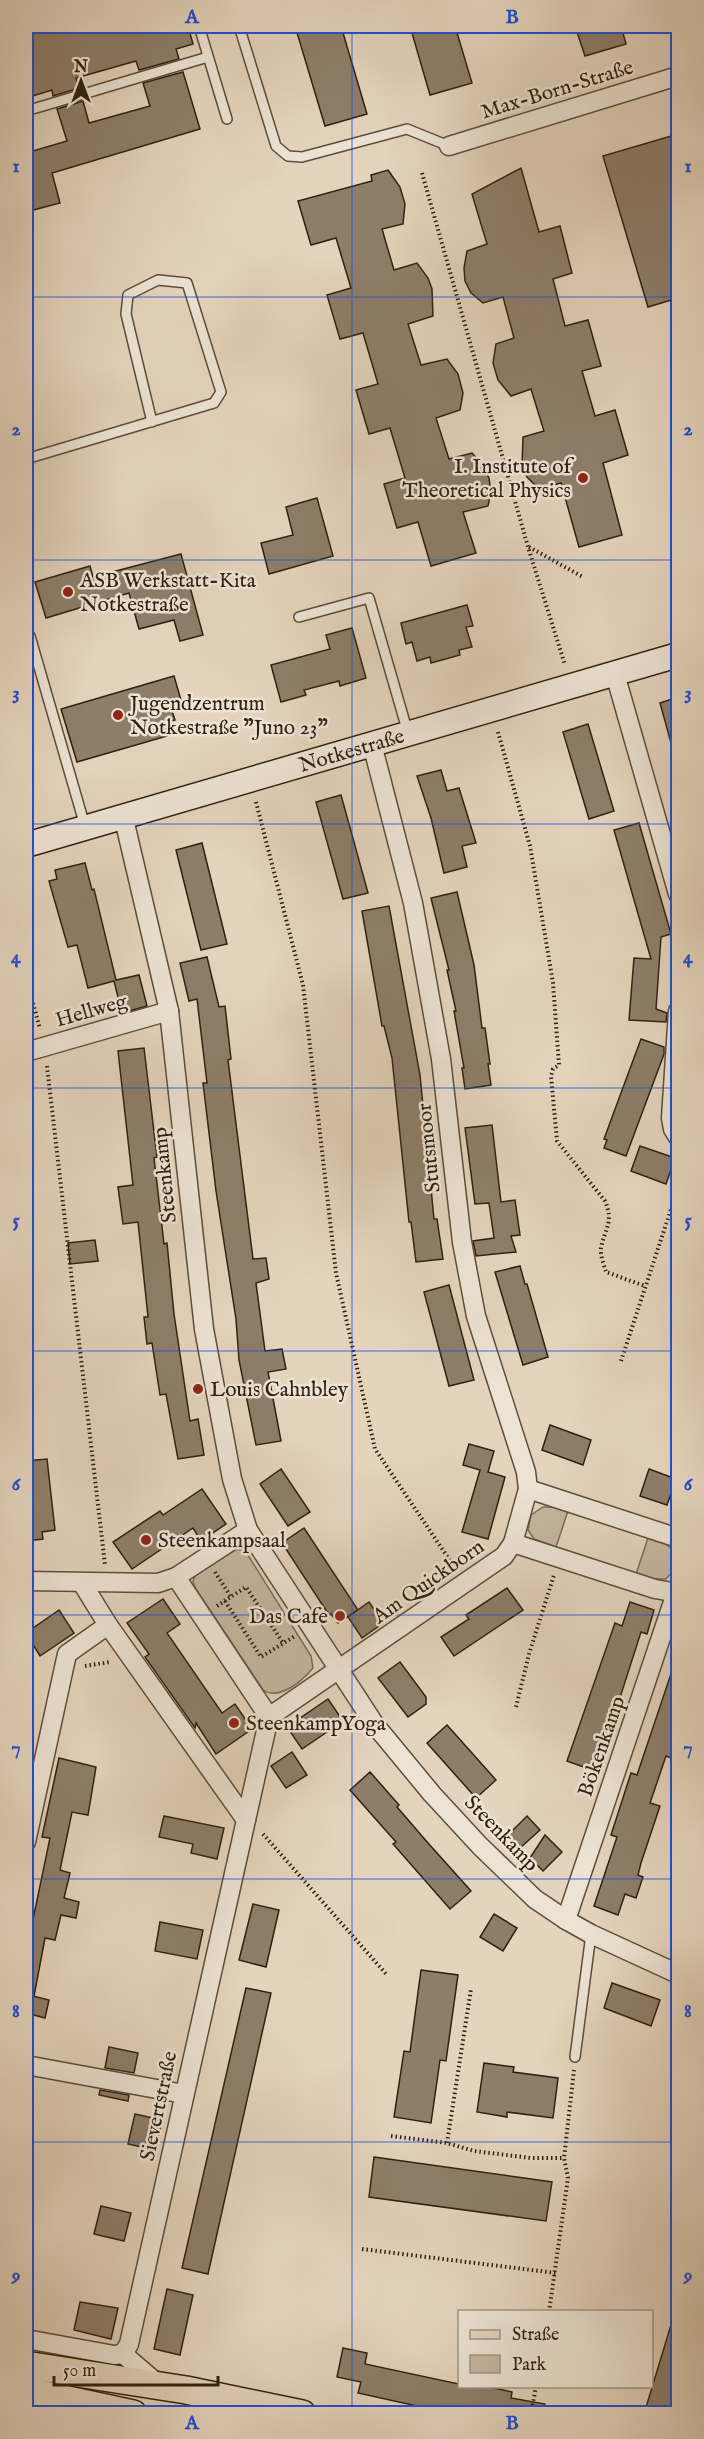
<svg xmlns="http://www.w3.org/2000/svg" width="704" height="2439" font-family="'IM FELL English',serif">
  <rect width="100%" height="100%" fill="#e4d4bd"/>
  <filter id="stains"><feTurbulence type="fractalNoise" baseFrequency=".00333" numOctaves="4"/><feColorMatrix values="0 0 0 0 .2 0 0 0 0 .09 0 0 0 0 .02 0 0 0 .5 -.17"/></filter>
  <radialGradient id="worn" r=".72"><stop offset=".6" stop-color="#630" stop-opacity="0"/><stop offset="1" stop-color="#630" stop-opacity=".3"/></radialGradient>
  <g fill="#c5b6a0" stroke="#7a6c58" stroke-width="1.5">
    <path d="M543,1507H553L568,1511L556,1547L534,1539L528,1530L531,1515Z"/>
    <path d="M648,1538L666,1544L675,1552L676,1568L666,1579H655L636,1574Z"/>
    <path d="M235,1549L242,1550L248,1555L311,1656L313,1668C302,1681 279,1701 263,1690L196,1589L193,1582L195,1575Z"/>
  </g>
  <g fill="#8d7e6a" stroke="#2f2110" stroke-width="1.5">
    <path d="M26,26H188L193,44L176,49L179,59L139,70L136,61L76,78L79,88L53,96L52,90L26,98Z"/>
    <path d="M295,26H341L367,114L325,126Z"/>
    <path d="M410,26H455L472,83L430,95Z"/>
    <path d="M575,26H621L626,44L585,56Z"/>
    <path d="M183,72L200,129L52,173L60,203L26,212V153L67,141L57,109L83,101L89,123L150,106L143,83Z"/>
    <path d="M678,134V298L648,307L603,156Z"/>
    <path d="M521,168L539,232L560,226L572,273L553,279L565,326L588,320L601,366L582,371L595,416L615,410L628,455L603,463L622,535L579,547L561,483L539,489L527,477L522,467L523,437L544,431L531,389L511,396L498,380L493,363L496,344L514,338L503,297L483,303L471,293L465,281L464,268L467,251L487,244L472,194Z"/>
    <path d="M388,170L400,187L405,204L403,224L382,229L394,270L417,263L428,278L432,289L433,316L408,324L421,365L447,359L458,374L463,393L460,410L436,418L449,459L472,453L482,464L489,478L491,493L488,506L463,512L476,553L431,566L418,522L397,528L384,484L405,478L390,428L369,434L356,390L378,384L363,333L340,339L327,295L351,288L336,238L311,245L298,201L372,181L371,175Z"/>
    <path d="M317,498L333,556L269,574L261,543L293,535L286,507Z"/>
    <path d="M181,554L203,635L180,641L174,620L139,629L129,593L46,618L35,582L90,566L93,577Z"/>
    <path d="M467,605L473,626L466,627L472,647L459,650L460,655L431,663L430,657L417,661L412,642L406,644L401,623Z"/>
    <path d="M352,628L366,678L340,686L339,681L304,690L306,695L281,702L271,665L330,649L326,635Z"/>
    <path d="M174,676L183,707L172,711L175,720L163,723L167,736L77,762L61,709Z"/>
    <path d="M678,697V750H673L660,703Z"/>
    <path d="M588,724L614,811L589,819L563,732Z"/>
    <path d="M441,770L447,791L459,788L476,843L462,846L467,867L444,873L431,818L417,776Z"/>
    <path d="M341,795L368,893L343,899L316,802Z"/>
    <path d="M639,823L671,934L661,937L656,1009L667,1013L666,1022L629,1020L634,958L651,959L614,830Z"/>
    <path d="M202,843L227,944L201,950L176,850Z"/>
    <path d="M85,863L92,890L94,889L116,980L139,975L147,1006L122,1013L114,981L88,988L77,945L68,947L49,881L57,879L55,870Z"/>
    <path d="M457,892L474,965L482,1028H485L490,1064H488L491,1085L465,1089L462,1068H464L454,1011H456L447,970H449L431,898Z"/>
    <path d="M389,906L420,1075L434,1219H437L443,1259L416,1262L411,1222H409L392,1058L384,1026H382L362,911Z"/>
    <path d="M207,957L219,1007L225,1006L231,1059L228,1060L253,1259L266,1258L269,1279L256,1283L265,1351L282,1349L286,1369L268,1372L281,1441L256,1445L239,1360L236,1319L216,1191L203,1083H207L197,999L189,1001L180,963Z"/>
    <path d="M641,1039L664,1047V1054L626,1156L604,1148L607,1140L604,1139Z"/>
    <path d="M144,1048L157,1157L154,1158L164,1244L167,1243L174,1314L190,1421L198,1419L204,1455L178,1459L166,1394L160,1395L152,1343L147,1344L144,1317H148L138,1222L123,1224L118,1187L133,1185L118,1051Z"/>
    <path d="M492,1125L501,1202L515,1200L520,1235L511,1236L516,1252L476,1256L473,1241L494,1238L489,1203L475,1204L465,1128Z"/>
    <path d="M640,1146L675,1158L666,1184L631,1171Z"/>
    <path d="M95,1240L98,1261L70,1264L68,1243Z"/>
    <path d="M520,1266L525,1284H527L548,1357L523,1365L495,1272Z"/>
    <path d="M449,1285L474,1380L449,1386L424,1292Z"/>
    <path d="M550,1425L591,1440L583,1465L542,1450Z"/>
    <path d="M469,1444L494,1451L488,1472L505,1477L488,1539L462,1532L480,1470L463,1465Z"/>
    <path d="M47,1459L55,1530L42,1532L43,1539L26,1541V1461Z"/>
    <path d="M281,1469L310,1512L288,1526L260,1484Z"/>
    <path d="M649,1469L676,1479L667,1505L640,1496Z"/>
    <path d="M202,1489L226,1524L201,1541L193,1528L132,1569L113,1542L160,1511L163,1515Z"/>
    <path d="M304,1528L358,1610L338,1623L331,1614L329,1615L282,1543Z"/>
    <path d="M507,1588L523,1610L454,1656L441,1637L469,1619L466,1615Z"/>
    <path d="M163,1599L180,1624L167,1633L222,1713L235,1704L252,1729L216,1754L196,1723L195,1728L145,1657L149,1654L127,1623Z"/>
    <path d="M369,1602L383,1623L362,1638L348,1617Z"/>
    <path d="M630,1602L654,1610L647,1634L641,1632L617,1707L614,1706L592,1770L567,1761L615,1623L622,1626Z"/>
    <path d="M59,1610L74,1633L40,1656L26,1633Z"/>
    <path d="M400,1662L426,1697V1704L408,1717L378,1678Z"/>
    <path d="M675,1662H678V1735L671,1758L666,1756L650,1803L660,1806L641,1863L638,1875L643,1877L636,1898L625,1894L618,1915L594,1906L617,1837L611,1835L631,1773L637,1775Z"/>
    <path d="M328,1699L343,1721L302,1749L287,1727Z"/>
    <path d="M447,1725L496,1780L476,1798L427,1743Z"/>
    <path d="M292,1752L307,1775L286,1788L271,1766Z"/>
    <path d="M59,1758L96,1767L88,1815L72,1812L60,1870L70,1873L64,1898L79,1902L76,1918L61,1915L55,1940L45,1938L34,1996L29,1995L49,2000L45,2018L26,2013V1953L50,1838L42,1837Z"/>
    <path d="M370,1772L399,1805L397,1807L428,1843L471,1891L450,1909L393,1844L396,1842L350,1790Z"/>
    <path d="M164,1816L224,1828L217,1859L191,1853L193,1844L159,1837Z"/>
    <path d="M527,1816L540,1830L520,1848L507,1836Z"/>
    <path d="M545,1835L562,1852L543,1871L530,1858Z"/>
    <path d="M253,1904L279,1910L266,1967L239,1960Z"/>
    <path d="M494,1914L517,1928L503,1951L480,1937Z"/>
    <path d="M160,1922L203,1930L197,1959L155,1951Z"/>
    <path d="M421,1970L458,1975L446,2061L440,2060L431,2123L394,2117L404,2051L410,2052Z"/>
    <path d="M612,1983L660,2000L651,2026L604,2008Z"/>
    <path d="M246,1988L271,1993L208,2274L182,2268Z"/>
    <path d="M109,2047L138,2053L134,2073L105,2068Z"/>
    <path d="M484,2063L514,2067L513,2072L558,2078L553,2118L507,2112V2117L477,2112Z"/>
    <path d="M100,2090L129,2095L128,2101L99,2095Z"/>
    <path d="M135,2114L162,2120L155,2150L128,2144Z"/>
    <path d="M374,2157L552,2182L546,2221L369,2197Z"/>
    <path d="M101,2206L131,2213L124,2241L94,2234Z"/>
    <path d="M167,2289L193,2295L180,2355L154,2349Z"/>
    <path d="M80,2302L118,2308L111,2339L74,2330Z"/>
    <path d="M674,2315L678,2316V2395L673,2414H644Z"/>
    <path d="M343,2348L367,2353L365,2364L459,2384V2386H485L512,2392L511,2398L545,2404L544,2414H453L358,2393L361,2382L337,2377Z"/>
  </g>
  <g fill="none" stroke-linecap="round" stroke-linejoin="round">
    <g stroke="#5c4e3b" stroke-width="12">
      <g id="lane">
        <path d="M199,26L227,119"/>
        <path d="M239,26L276,146L288,156L302,157L407,129L449,146"/>
        <path d="M26,111L208,57"/>
        <path d="M26,459L214,403L221,392L187,283L158,280L128,295L126,314L152,422"/>
        <path d="M299,617L369,598L408,733"/>
        <path d="M30,636L85,826"/>
        <path d="M575,2057L591,1934"/>
      </g>
    </g>
    <g stroke="#5c4e3b" stroke-width="21">
      <g id="street">
        <path d="M449,146L678,76"/>
        <path d="M615,674L678,894"/>
        <path d="M372,744L413,903L441,1059L462,1242L476,1316L526,1472L528,1489L513,1543"/>
        <path d="M123,815L169,1011L204,1329L232,1479L248,1530L375,1725L432,1794L480,1846L535,1899L566,1920L591,1934L678,1974"/>
        <path d="M678,1011L671,1118L673,1129L678,1137"/>
        <path d="M26,1052L169,1011"/>
        <path d="M528,1489L678,1538"/>
        <path d="M176,1577L269,1717"/>
        <path d="M26,1581L158,1583L176,1577L248,1530"/>
        <path d="M82,1583L108,1625L246,1820"/>
        <path d="M269,1717L504,1556L513,1543L655,1589L678,1593"/>
        <path d="M26,1842L67,1654L108,1625"/>
        <path d="M566,1920L678,1587"/>
        <path d="M26,2065L184,2094"/>
        <path d="M26,2339L114,2355L123,2354"/>
        <path d="M123,2354L129,2344L269,1717"/>
        <path d="M123,2354L158,2384"/>
      </g>
    </g>
    <g stroke="#2f2110" stroke-width="27">
      <g id="secondary">
        <path id="s1" d="M26,845L678,655"/>
      </g>
    </g>
    <g stroke="#2f2110" stroke-width="30">
      <g id="primary">
        <path d="M26,2365L186,2390L302,2414"/>
        <path d="M26,2391L133,2414"/>
      </g>
    </g>
    <g stroke="#2f2110" stroke-width="4" stroke-dasharray="1.5 3" stroke-linecap="butt">
      <path d="M422,173L528,547L565,665"/>
      <path d="M529,547L583,577"/>
      <path d="M498,732L530,846L553,983L559,1065L553,1069L551,1076L557,1141L605,1201C614,1222 605,1228 601,1248C600,1255 604,1265 606,1272L645,1286"/>
      <path d="M256,802L303,985L336,1273L375,1449L455,1568"/>
      <path d="M26,977L40,1029"/>
      <path d="M47,1066L105,1565"/>
      <path d="M621,1361L678,1188"/>
      <path d="M215,1572L231,1597"/>
      <path d="M225,1601L261,1657L295,1636"/>
      <path d="M217,1606L246,1587L283,1643"/>
      <path d="M85,1666L110,1662"/>
      <path d="M516,1707L529,1654L554,1575"/>
      <path d="M263,1834L387,1975"/>
      <path d="M391,2136L447,2143L474,2151L531,2158H564"/>
      <path d="M447,2143L471,1989"/>
      <path d="M362,2249L556,2273"/>
      <path d="M549,2312L568,2178L564,2158L574,2070"/>
      <path d="M531,2414L536,2386"/>
    </g>
    <use href="#lane" stroke="#ede3d4" stroke-width="9"/>
    <use href="#street" stroke="#ede3d4" stroke-width="18"/>
    <use href="#secondary" stroke="#ede3d4" stroke-width="24"/>
    <use href="#primary" stroke="#e4d4bd" stroke-width="27"/>
  </g>
  <path fill="none" stroke="#1d4ed8" stroke-width="1.5" stroke-opacity="0.55" d="M352,26V2414M26,297H678M26,560H678M26,824H678M26,1088H678M26,1351H678M26,1615H678M26,1879H678M26,2142H678"/>
  <g fill="#8f2418" stroke="#ede3d4" stroke-width="2">
    <circle cx="583" cy="478" r="6"/>
    <circle cx="68" cy="592" r="6"/>
    <circle cx="118" cy="715" r="6"/>
    <circle cx="198" cy="1389" r="6"/>
    <circle cx="146" cy="1540" r="6"/>
    <circle cx="340" cy="1616" r="6"/>
    <circle cx="234" cy="1723" r="6"/>
  </g>
  <g text-anchor="middle" stroke-width="5" stroke-linejoin="round" paint-order="stroke">
    <g font-size="21" fill="#2f2110" stroke="#ede3d4">
      <text transform="translate(557 89) rotate(-17)" y="7">Max-Born-Straße</text>
      <text dy="7" stroke="none"><textPath href="#s1" startOffset="339">Notkestraße</textPath></text>
      <text transform="translate(91 1010) rotate(-16)" y="7">Hellweg</text>
      <text transform="translate(428 1148) rotate(-96)" y="7">Stutsmoor</text>
      <text transform="translate(164 1175) rotate(-96)" y="7">Steenkamp</text>
      <text transform="translate(428 1581) rotate(-35)" y="7">Am Quickborn</text>
      <text transform="translate(601 1746) rotate(-71)" y="7">Bökenkamp</text>
      <text transform="translate(502 1833) rotate(46)" y="7">Steenkamp</text>
      <text transform="translate(158 2106) rotate(-78)" y="7">Sievertstraße</text>
    </g>
    <g font-size="21" fill="#2f2110" stroke="#ede3d4" text-anchor="start">
      <text x="571" y="473" text-anchor="end">I. Institute of<tspan x="571" dy="24">Theoretical Physics</tspan></text>
      <text x="80" y="587">ASB Werkstatt-Kita<tspan x="80" dy="24">Notkestraße</tspan></text>
      <text x="130" y="710">Jugendzentrum<tspan x="130" dy="24">Notkestraße "Juno 23"</tspan></text>
      <text x="210" y="1396">Louis Cahnbley</text>
      <text x="158" y="1547">Steenkampsaal</text>
      <text x="328" y="1623" text-anchor="end">Das Cafe</text>
      <text x="246" y="1730">SteenkampYoga</text>
    </g>
  </g>
  <rect width="704" height="2439" fill="none" stroke="#e4d4bd" stroke-width="66"/>
  <rect x="458" y="2310" width="195" height="78" fill="#ede3d4" stroke="#a19586" stroke-width="1.5"/>
  <rect x="470" y="2330" width="30" height="9" fill="#e4d4bd" stroke="#a19586" stroke-width="1.5"/>
  <text x="512" y="2340" font-size="18" fill="#2f2110">Straße</text>
  <rect x="470" y="2355" width="30" height="18" fill="#c5b6a0" stroke="#a19586" stroke-width="1.5"/>
  <text x="512" y="2370" font-size="18" fill="#2f2110">Park</text>
  <g transform="translate(81 81)" stroke="#ede3d4" stroke-width="4.5" paint-order="stroke">
  <path d="M0-4.5L10 22L0 15L-10 22Z" fill="#2f2110"/>
  <text y="-9" font-size="16" font-weight="bold" text-anchor="middle" fill="#2f2110">N</text>
  </g>
  <path d="M54 2376v9h164v-9" fill="none" stroke="#2f2110" stroke-width="3"/>
  <text x="63" y="2376" font-size="18" fill="#2f2110" stroke="#ede3d4" stroke-width="4.5" paint-order="stroke">50 m</text>
  <rect x="33" y="33" width="638" height="2373" fill="none" stroke="#1d4ed8" stroke-width="2"/>
  <g font-size="20" text-anchor="middle" font-weight="bold" fill="#1d4ed8">
    <text x="192" y="23">A</text>
    <text x="512" y="23">B</text>
    <text x="16" y="172">1</text>
    <text x="688" y="172">1</text>
    <text x="16" y="435">2</text>
    <text x="688" y="435">2</text>
    <text x="16" y="699">3</text>
    <text x="688" y="699">3</text>
    <text x="16" y="963">4</text>
    <text x="688" y="963">4</text>
    <text x="16" y="1226">5</text>
    <text x="688" y="1226">5</text>
    <text x="16" y="1490">6</text>
    <text x="688" y="1490">6</text>
    <text x="16" y="1754">7</text>
    <text x="688" y="1754">7</text>
    <text x="16" y="2017">8</text>
    <text x="688" y="2017">8</text>
    <text x="16" y="2281">9</text>
    <text x="688" y="2281">9</text>
    <text x="192" y="2429">A</text>
    <text x="512" y="2429">B</text>
  </g>
  <rect width="100%" height="100%" filter="url(#stains)"/>
  <rect width="100%" height="100%" fill="url(#worn)"/>
</svg>
